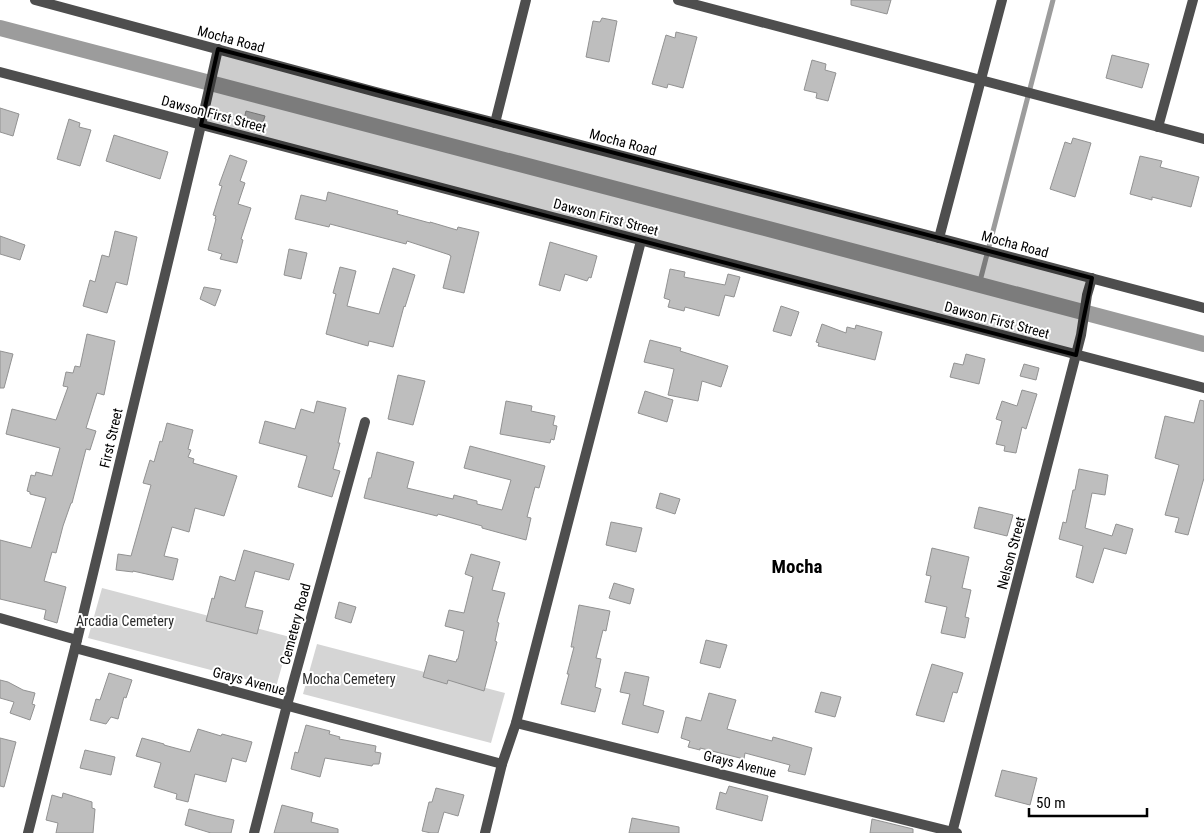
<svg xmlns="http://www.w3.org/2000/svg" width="1204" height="833" font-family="'Roboto Condensed',sans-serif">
  <rect width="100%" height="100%" fill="#fff"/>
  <g fill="#d5d5d5">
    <path d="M102,588L290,637L276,687L88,638Z"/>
    <path d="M317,644L505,693L491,743L303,694Z"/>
  </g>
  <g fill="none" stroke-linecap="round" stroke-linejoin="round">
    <path stroke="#9c9c9c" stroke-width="5" d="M979,285L1053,0"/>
    <path stroke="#9c9c9c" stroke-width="16" d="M0,28L757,226L1204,344"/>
  </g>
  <g fill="#bebebe" stroke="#929292">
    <path d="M851,0H891L887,14L851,5Z"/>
    <path d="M602,18L617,21L609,62L586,57L593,21L600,22Z"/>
    <path d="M676,32L697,37L683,88L668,84L667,88L652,84L666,35L675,38Z"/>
    <path d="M1112,55L1149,64L1142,88L1106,78Z"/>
    <path d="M812,60L826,64L825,70L836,73L828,101L816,98L817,93L804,90Z"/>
    <path d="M0,108L19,114L13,136L0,132Z"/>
    <path d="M246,111L265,116L260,132L242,127Z"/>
    <path d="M69,119L80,123L79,127L91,130L80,166L57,159Z"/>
    <path d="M114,135L168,152L160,179L106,161Z"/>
    <path d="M1073,138L1091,143L1075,197L1050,189L1065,142L1071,144Z"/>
    <path d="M230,155L247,161L240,181L245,183L238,204L251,208L241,239L243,240L237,263L220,259L222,254L208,250L216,219H215L216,216L213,215L222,186L219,185Z"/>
    <path d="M1140,156L1162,161L1160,167L1199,177L1191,207L1152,197V200L1130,194Z"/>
    <path d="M328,192L398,211L397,214L430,223V222L457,230L458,227L479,232L464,293L443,288L451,256H450V255L407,241L406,244L330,224L329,227L295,219L301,195L326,201Z"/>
    <path d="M115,231L137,237L127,285L116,282L107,313L83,306L90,280L95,282L102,255L109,257Z"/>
    <path d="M0,236L25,245L20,260L0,254Z"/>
    <path d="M550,242L597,256L591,278L589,277L587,281L565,274L560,291L539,285Z"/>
    <path d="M289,249L307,253L301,279L284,275Z"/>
    <path d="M340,267L356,271L347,306L379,314L393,268L415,275L405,307L404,306L393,347L369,341L368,346L326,334L336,294L333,293Z"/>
    <path d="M670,269L685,272L684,277L725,285L728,274L740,277L734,297L725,295L719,316L685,307L684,311L668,307L670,300L664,298Z"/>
    <path d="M204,287L221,290L215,306L200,299Z"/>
    <path d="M781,306L799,312L791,336L773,331Z"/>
    <path d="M822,324L846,333L847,327L855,329L856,325L882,332L875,360L818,346L819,343L816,342Z"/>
    <path d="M87,334L115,341L104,395L97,393L86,428L96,431L90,450L86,449L72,503H71L63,526L56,553L52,552L44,581L66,587L57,623L44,619L46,610L0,599V540L31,548L46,498L30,494V492L27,491L31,475L35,476L36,472L52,476L60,448L6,434L12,409L56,420L68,387L63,386L66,372L73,373L75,366L80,367Z"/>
    <path d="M650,340L681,348L680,351L728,366L721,387L702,381L698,401L668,395L674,369L644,362Z"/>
    <path d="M0,351L13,354L4,388H0Z"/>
    <path d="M966,354L985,359L979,384L950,377L954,363L963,365Z"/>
    <path d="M1024,364L1039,368L1036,380L1020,376Z"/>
    <path d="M398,375L425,381L413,425L388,419Z"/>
    <path d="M1022,390L1037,394L1026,429L1022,427L1016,453L1004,451L1005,446L996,444L1002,421L996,419L1002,401L1017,406Z"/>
    <path d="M645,391L673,400L667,422L638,413Z"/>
    <path d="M1200,400L1204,401V478L1188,535L1175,532L1179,518L1165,515L1179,465L1155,458L1165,416L1194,423Z"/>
    <path d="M317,401L346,408L338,443H340L333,469L340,471L332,497L298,487L307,456L259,443L265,421L295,429L301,409L314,413Z"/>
    <path d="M506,401L532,406L531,411L555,416L553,425L557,426L554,440L551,439L550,443L500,434Z"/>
    <path d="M167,423L193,430L188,449L191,450L188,457L194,459L193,463L237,476L224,516L195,508L189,532L172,527L164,556L178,559L173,580L133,571V572L116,570L118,554L131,556L151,485L143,483L150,460L154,462L160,441L162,442Z"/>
    <path d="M470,446L545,466L539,488L535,487L527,517L531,518L526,540L482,528V526L438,514L437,516L364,498L369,478H371L377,452L414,462L407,488L453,499L454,495L477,501V504L502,510L511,480L464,468Z"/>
    <path d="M1079,469L1108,475L1105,495L1092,493L1085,528L1112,536L1116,524L1133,529L1126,554L1104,548L1093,583L1076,577L1083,546L1059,539L1063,522L1066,523L1073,490H1075Z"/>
    <path d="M660,493L680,499L675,514L656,508Z"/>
    <path d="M979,507L1013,515L1007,536L974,528Z"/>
    <path d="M611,522L642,528L636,552L606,545Z"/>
    <path d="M932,548L969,557L962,588L971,590L965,617L969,618L965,638L941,633L947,607L925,602L931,576L926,575Z"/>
    <path d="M244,550L294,564L289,580L255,571L245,607L263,611L257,634L206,621L212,598L214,599L220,576L235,581Z"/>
    <path d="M471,554L500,562L492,590L505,593L497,622L499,623L495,641L497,642L484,691L448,680L447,684L423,677L429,655L456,662L457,659H458L464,631L445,626L449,610L464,613L473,577L465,574Z"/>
    <path d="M614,583L634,589L630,604L609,598Z"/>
    <path d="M339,602L356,607L351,623L335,618Z"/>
    <path d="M579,605L610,611L606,631L603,630L596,658L601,659L595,687L601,689L595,712L561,704L569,674H567L574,647H571Z"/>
    <path d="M706,640L727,645L720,668L700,663Z"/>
    <path d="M932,664L963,673L957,693L953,692L944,722L916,715Z"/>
    <path d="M625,672L649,677L643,705L664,711L658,733L622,724L630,694L620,692Z"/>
    <path d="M109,673L132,680L126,698L124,697L118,719L111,717L106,724L90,720L96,699L100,700Z"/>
    <path d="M0,680L8,682L23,690L35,693L32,704L35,705L30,720L10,713L14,702L0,698Z"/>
    <path d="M821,692L841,697L835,717L815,712Z"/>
    <path d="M709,693L736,700L727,729L772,741L773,737L812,748L805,775L788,771L790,765L745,753L744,759L700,748V750L688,747L690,741L681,738L686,717L701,721Z"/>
    <path d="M306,725L330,731L329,734L340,737L339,739L376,746L375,752L381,753L379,764H373L372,766L325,758L320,777L291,769L295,752L298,753Z"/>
    <path d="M198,729L221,736L222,734L252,742L246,762L232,758L226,782L195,774L188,802L176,799L177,794L154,787L161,763L136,756L142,738L164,744V745L190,752Z"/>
    <path d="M0,738L16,742L4,787L0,786Z"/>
    <path d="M85,750L115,757L111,775L80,768Z"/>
    <path d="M1002,770L1037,778L1030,805L995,796Z"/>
    <path d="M729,786L768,796L762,821L716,809L720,792L726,794Z"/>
    <path d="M436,788L464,795L458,816L444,812L438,833H431L422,831L429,802H432Z"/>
    <path d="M63,793L92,802V808L95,809L93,833H56L58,823L46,820L52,795L62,798Z"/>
    <path d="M282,805L313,813L311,822L338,829V833H274Z"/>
    <path d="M189,809L216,816L234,820L231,833H211L185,825Z"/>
    <path d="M632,818L679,827V833H629Z"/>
    <path d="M872,819L913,829V833H870Z"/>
  </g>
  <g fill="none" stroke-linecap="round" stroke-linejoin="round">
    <g stroke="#4e4e4e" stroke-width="10">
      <path d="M678,0L1204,139"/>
      <path d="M0,72L1204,388"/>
      <path d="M495,123L526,0"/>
      <path d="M1158,127L1193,0"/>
      <path d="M939,238L1002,0"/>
      <path d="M0,618L77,640"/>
      <path d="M75,648L502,764"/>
      <path d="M516,723L957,833"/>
      <path d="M28,833L77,640L201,125L218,49"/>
      <path d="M254,833L287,705L365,422"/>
      <path d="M485,833L502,764L516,723L641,241"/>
      <path d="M952,833L1081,335L1087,295L1092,278"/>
    </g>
    <path stroke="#4e4e4e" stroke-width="10" d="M35,0L376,92L939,238L1204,308"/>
  </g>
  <path fill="#000" fill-opacity="0.2" stroke="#000" stroke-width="4" stroke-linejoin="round" d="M218,49L1092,278L1076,355L201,125Z"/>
  <g text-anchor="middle" stroke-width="4" stroke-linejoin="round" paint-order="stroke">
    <g font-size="14" fill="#000" stroke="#fff">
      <text transform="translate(231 39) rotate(15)" y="5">Mocha Road</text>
      <text transform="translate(214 114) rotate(15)" y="5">Dawson First Street</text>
      <text transform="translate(623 142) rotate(15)" y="5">Mocha Road</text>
      <text transform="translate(606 217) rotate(15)" y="5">Dawson First Street</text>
      <text transform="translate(1015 244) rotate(15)" y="5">Mocha Road</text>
      <text transform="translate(997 320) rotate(15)" y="5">Dawson First Street</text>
      <text transform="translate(111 438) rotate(-77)" y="5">First Street</text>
      <text transform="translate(1011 553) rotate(-75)" y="5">Nelson Street</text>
      <text transform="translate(295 624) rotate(-75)" y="5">Cemetery Road</text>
      <text transform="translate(249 681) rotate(15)" y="5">Grays Avenue</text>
      <text transform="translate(740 764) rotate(14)" y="5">Grays Avenue</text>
    </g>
    <g font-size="14" fill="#2c2c2c" stroke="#fff">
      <text x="125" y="626">Arcadia Cemetery</text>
      <text x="349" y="684">Mocha Cemetery</text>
    </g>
    <g font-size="19" font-weight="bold" fill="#000" stroke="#fff">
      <text x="797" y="573">Mocha</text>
    </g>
  </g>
  <path d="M1029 808v8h118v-8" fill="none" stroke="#000000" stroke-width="2.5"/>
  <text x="1036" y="808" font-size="15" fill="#000000" stroke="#ffffff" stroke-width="4" paint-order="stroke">50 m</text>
</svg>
